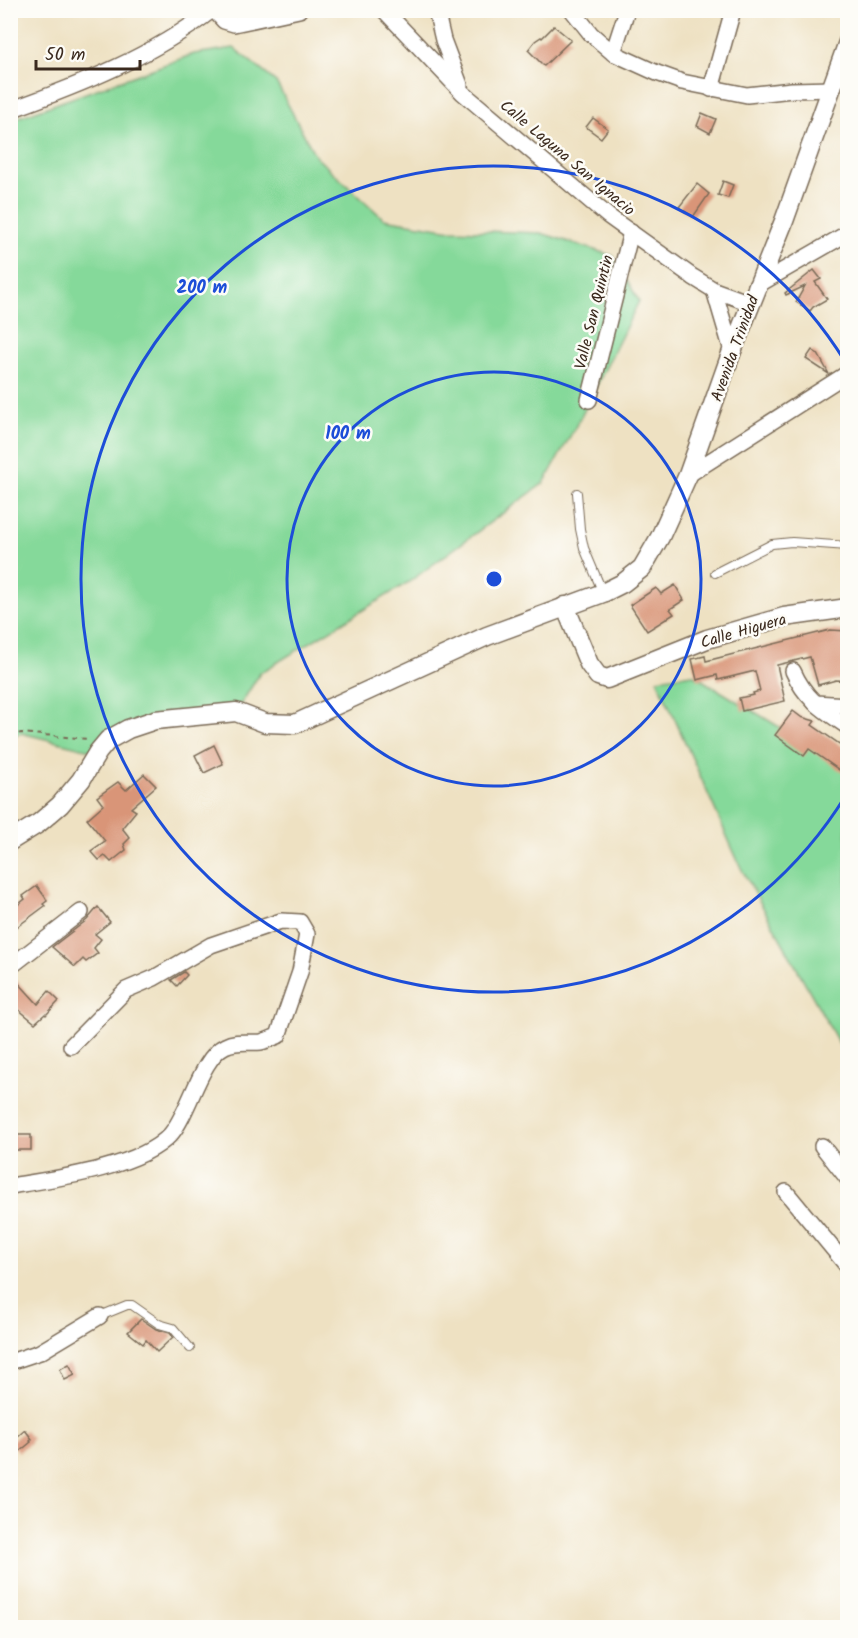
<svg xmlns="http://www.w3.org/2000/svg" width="858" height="1638" font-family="Kalam,sans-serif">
  <rect width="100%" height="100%" fill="#fdfcf7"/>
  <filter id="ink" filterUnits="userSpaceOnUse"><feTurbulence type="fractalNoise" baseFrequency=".0167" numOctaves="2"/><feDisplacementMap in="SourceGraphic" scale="12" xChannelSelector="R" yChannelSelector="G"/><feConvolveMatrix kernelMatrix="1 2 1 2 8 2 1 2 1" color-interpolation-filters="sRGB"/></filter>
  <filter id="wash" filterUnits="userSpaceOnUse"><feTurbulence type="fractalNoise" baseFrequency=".008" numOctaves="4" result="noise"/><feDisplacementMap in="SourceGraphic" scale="24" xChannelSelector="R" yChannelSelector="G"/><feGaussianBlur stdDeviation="1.35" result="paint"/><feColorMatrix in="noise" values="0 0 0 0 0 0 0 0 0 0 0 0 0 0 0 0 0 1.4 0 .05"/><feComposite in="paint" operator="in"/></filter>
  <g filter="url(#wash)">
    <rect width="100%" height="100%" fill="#eee1c2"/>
    <g fill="#85d99a" stroke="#60825c" stroke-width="1.5">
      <path d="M234,48L276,82L316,157L384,219L451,230L541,233L613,256L639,301L582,415L544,483L409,582L260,673L236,712L155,720L98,752L21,733L11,737V120L194,54Z"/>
      <path d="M692,674L847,768V1058L741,868L657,679Z"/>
    </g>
    <g id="blocks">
      <g fill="#d99578">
        <path d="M554,26L571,40L544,66L528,50L535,41L541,37L542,38Z"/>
        <path d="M702,113L716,119L710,133L697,126Z"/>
        <path d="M593,118L608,129L601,138L586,127Z"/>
        <path d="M723,181L733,185L728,198L718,195Z"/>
        <path d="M697,184L709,194L693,217L679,207Z"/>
        <path d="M814,270L821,279L815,282L827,299L813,307L810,311L796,302L805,286L786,295L785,293Z"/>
        <path d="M812,350L818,354L829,374L806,359Z"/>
        <path d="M675,585L684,600L670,609L674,614L647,631L630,605L656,588L661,594Z"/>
        <path d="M830,630L848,631V681L836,680L818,685L810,657L777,665L785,701L742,711L739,698L754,695L753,693L760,691L755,671L718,680L717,675L697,680L692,659L705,656L706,661Z"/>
        <path d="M793,711L801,717L815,721L812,725L848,750V776L809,749L804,756L775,735Z"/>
        <path d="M214,745L223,764L204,773L195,755Z"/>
        <path d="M144,774L156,786L131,808L136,811L122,828L130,838L124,844L126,850L111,862L105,856L99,860L91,851L105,841L87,819L103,805L97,797L118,782L126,790Z"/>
        <path d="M37,886L45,897L47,901L43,904L45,906L10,932V911L25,899L23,896Z"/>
        <path d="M98,907L110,922L95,934L101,939L94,948L98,953L86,962L83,959L75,967L52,947L87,920Z"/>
        <path d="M184,972L187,975L177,986L171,980Z"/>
        <path d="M16,980L38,1004L49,991L59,1001L46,1015L45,1014L35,1023L12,1004L10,985Z"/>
        <rect x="10" y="1135" width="21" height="15"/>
        <path d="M141,1319L156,1329L170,1333L173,1337L157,1352L146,1340L143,1344L128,1332Z"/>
        <path d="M69,1364L75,1375L65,1380L60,1369Z"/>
        <path d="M25,1430L32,1439L30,1441L31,1442L19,1452L11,1442Z"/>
      </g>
    </g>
  </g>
  <g filter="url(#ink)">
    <use href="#blocks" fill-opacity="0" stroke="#7a6a57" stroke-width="1.5"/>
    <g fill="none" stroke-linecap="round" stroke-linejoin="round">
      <g stroke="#7a6a57" stroke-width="10">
        <g id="service">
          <path d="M577,493L580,529L584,548L603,593"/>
          <path d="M715,573L772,544L792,542L848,546"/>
          <path d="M100,1316L127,1305H132L159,1324L173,1328L190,1348"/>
        </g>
      </g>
      <g stroke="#7a6a57" stroke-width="18">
        <g id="minor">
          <path d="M214,10L224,21L234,24L299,10"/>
          <path d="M384,10L463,93L608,216L693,277L714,290L750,303"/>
          <path d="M436,10L443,40L460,85"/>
          <path d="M572,10L591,34L613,53L657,73L682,82L747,95L792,90L832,89"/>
          <path d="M613,53L627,10"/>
          <path d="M711,89L733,10"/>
          <path d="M10,110C80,85 153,56 212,10"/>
          <path d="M756,286L848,233"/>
          <path d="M714,290L732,351"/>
          <path d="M589,400L631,232"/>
          <path d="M688,475L848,373"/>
          <path d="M793,671C806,700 822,709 848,727"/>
          <path d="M815,703L848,705"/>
          <path d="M10,967L81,912"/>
          <path d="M822,1146L848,1179"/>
          <path d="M10,1186C53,1179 140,1168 170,1135C189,1114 201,1057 225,1046C236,1040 248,1043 261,1042C266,1041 272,1038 278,1036L300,972L307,934L300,922L281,921L211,945L154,978L126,990L71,1046"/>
          <path d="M786,1192L848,1267"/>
          <path d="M10,1362L40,1352L100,1316"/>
        </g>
      </g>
      <g stroke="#7a6a57" stroke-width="21">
        <g id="tertiary">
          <path d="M565,606L589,664L598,676L607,679L707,639L784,617L848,608"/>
          <path d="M10,841L39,823L60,805L81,780L98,752L108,740L128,729L155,720L236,712L265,723L295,724L487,636L603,593L623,583L642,568L660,537L688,475L732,351L784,221L848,42"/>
        </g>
      </g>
      <path stroke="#7a6a57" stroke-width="2" stroke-dasharray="4.5 4.5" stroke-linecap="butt" d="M10,736L21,733L88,739"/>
      <use href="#service" stroke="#fff" stroke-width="8"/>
      <use href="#minor" stroke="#fff" stroke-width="15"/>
      <use href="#tertiary" stroke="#fff" stroke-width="18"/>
    </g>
  </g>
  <g fill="none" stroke="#1d4ed8" stroke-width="3">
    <circle cx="494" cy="579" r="207"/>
    <path d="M846 795A413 413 0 1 1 846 363"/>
  </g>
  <g text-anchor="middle" stroke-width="5" stroke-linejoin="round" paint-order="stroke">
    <g font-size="16" fill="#3b2a1e" stroke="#fdfcf7">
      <text transform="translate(568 157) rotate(40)" y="6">Calle Laguna San Ignacio</text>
      <text transform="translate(593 312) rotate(-76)" y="6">Valle San Quintin</text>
      <text transform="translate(734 348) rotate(-70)" y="6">Avenida Trinidad</text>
      <text transform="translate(743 630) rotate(-16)" y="6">Calle Higuera</text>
    </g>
  </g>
  <circle cx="494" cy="579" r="9" fill="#1d4ed8" stroke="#fdfcf7" stroke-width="3"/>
  <g font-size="18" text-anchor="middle" font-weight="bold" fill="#1d4ed8" stroke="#fdfcf7" stroke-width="5" stroke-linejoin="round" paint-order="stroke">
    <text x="202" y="293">200 m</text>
    <text x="348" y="439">100 m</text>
  </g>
  <rect width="858" height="1638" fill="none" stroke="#fdfcf7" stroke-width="36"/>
  <path d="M36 60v9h104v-9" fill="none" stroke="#3b2a1e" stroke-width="3"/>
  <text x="45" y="60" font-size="18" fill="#3b2a1e" stroke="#fdfcf7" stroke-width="4.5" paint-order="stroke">50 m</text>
</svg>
